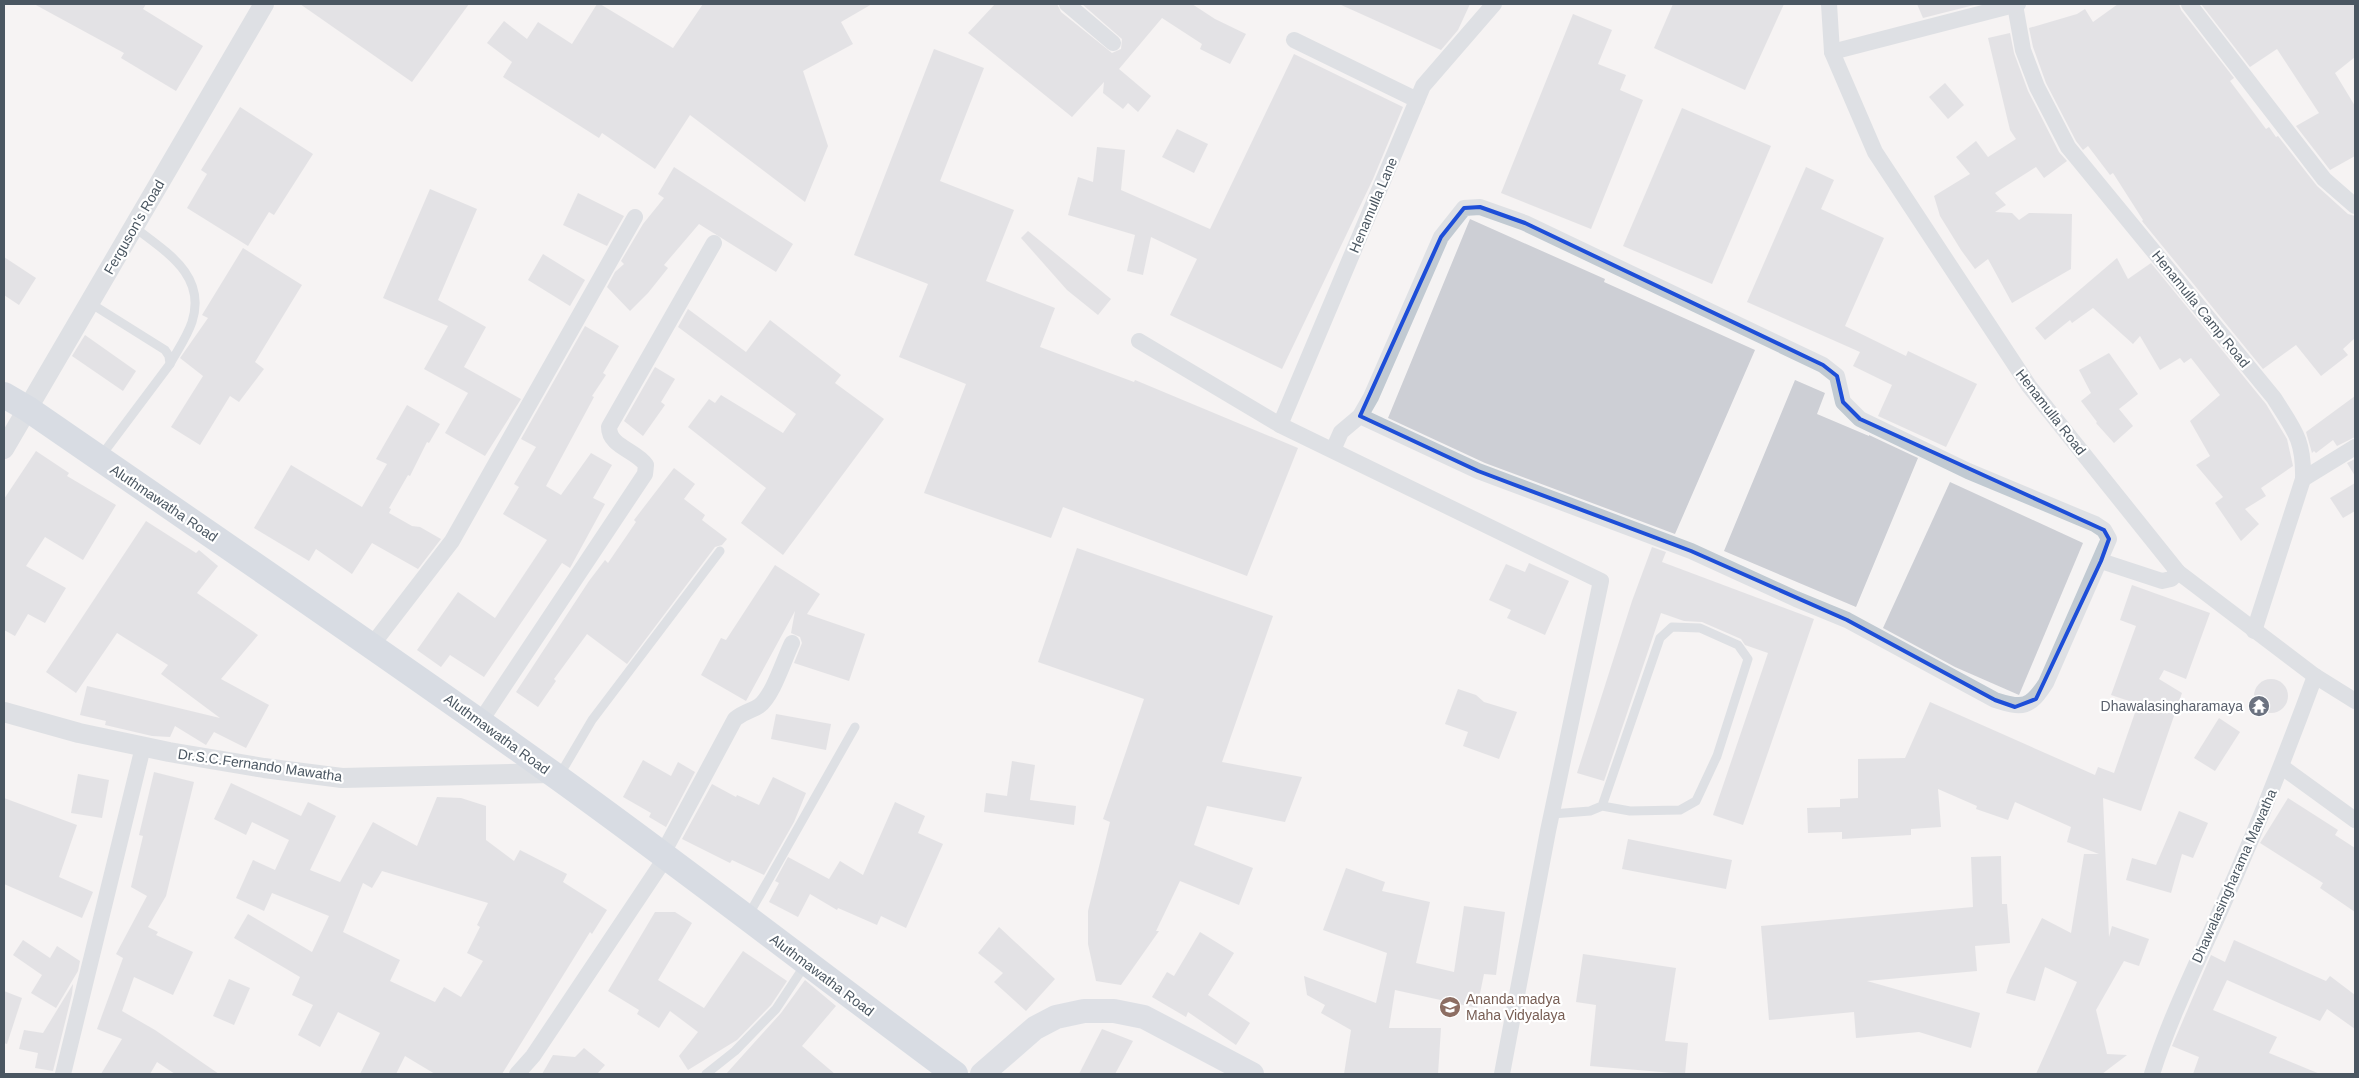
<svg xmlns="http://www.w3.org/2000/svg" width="2359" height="1078" font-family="Arial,sans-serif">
  <rect width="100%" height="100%" fill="#f5f3f3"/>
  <g fill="#cdcfd5" fill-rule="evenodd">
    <path d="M34,4H146L143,9L203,46L176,91L121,58L124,53Z"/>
    <path d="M300,4H469L412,82Z"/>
    <path d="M597,4H600L673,48L703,4H872L841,22L853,44L803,71L828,146L805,202L690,115L655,169L602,133L599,138L503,77L512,62L487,43L504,21L527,39L538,22L572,44Z"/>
    <path d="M995,4H1057L1061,12L1112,53L1121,49L1122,39L1082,4H1192L1215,19L1246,34L1230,64L1200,49L1202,44L1162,18L1119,69L1151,96L1138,112L1128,103L1123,109L1103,93L1104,82L1072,117L968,33Z"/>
    <path d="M1339,4H1470L1458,30L1441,50Z"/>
    <path d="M1673,4H1784L1745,90L1654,48Z"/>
    <path d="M1917,4H1978L1923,18Z"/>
    <path d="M2118,4H2179L2181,10L2234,78L2230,81L2266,129L2269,127L2276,137L2278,136L2317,186L2348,214L2355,216V338L2343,349L2348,355L2321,376L2296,345L2263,369L2142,221L2143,220L2113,173L2110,175L2088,146L2083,150L2076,141L2046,83L2033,47L2029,28L2077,14L2085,9L2093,22Z"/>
    <path d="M2201,4H2355V57L2335,73L2355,106V156L2330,170L2296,126L2319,113L2277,49L2250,67Z"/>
    <path d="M1573,14L1612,30L1598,64L1626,75L1620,90L1643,100L1591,229L1501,193Z"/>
    <path d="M2010,33L2014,53L2028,91L2059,152L2067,161L2044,178L2036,167L1995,193L2006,205L1995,212L2012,213L2019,220L2029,213L2072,214L2071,269L2012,303L1988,259L1975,269L1961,250L1940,216L1934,196L1970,174L1956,157L1976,141L1988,157L2016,139L2010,130L1988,38Z"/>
    <path d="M934,49L984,68L940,181L1014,210L986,281L1055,308L1040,347L1134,382L1135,380L1298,448L1247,576L1063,507L1051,538L924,493L966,384L899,357L928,284L854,255Z"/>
    <path d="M1294,54L1403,107L1373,179L1282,369L1170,315L1197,259L1151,237L1143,275L1127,271L1135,235L1068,215L1078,177L1093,182L1097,147L1125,150L1121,190L1210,229Z"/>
    <path d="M1945,83L1964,105L1948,119L1929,97Z"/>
    <path d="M240,107L313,154L274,215L269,212L248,246L187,208L207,174L201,170Z"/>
    <path d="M1682,108L1771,146L1712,284L1623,246Z"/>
    <path d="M1177,129L1208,144L1194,173L1162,157Z"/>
    <path d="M674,167L793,244L776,272L699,224L664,265L668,268L648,293L630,311L607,287L615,272L624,264L621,261L643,224L664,198L658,194Z"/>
    <path d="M1806,167L1834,180L1821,209L1884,238L1845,326L1906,356L1908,351L1977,384L1946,447L1878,416L1892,385L1853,366L1860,352L1747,302Z"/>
    <path d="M430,189L477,209L438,300L486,327L464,367L521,399L485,456L445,433L468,393L424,369L448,326L383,298Z"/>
    <path d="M578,193L624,216L607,246L563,225Z"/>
    <path d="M1470,219L1605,279L1604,282L1755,350L1675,534L1485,463L1388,418Z"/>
    <path d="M1028,231L1111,299L1098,315L1067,290L1021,238Z"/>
    <path d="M243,248L302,285L255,362L264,369L239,402L230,396L200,445L171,427L203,376L180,358L208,318L202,315Z"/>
    <path d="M543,254L585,280L570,306L528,280Z"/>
    <path d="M4,257L36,278L19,305L4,295Z"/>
    <path d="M2117,258L2128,279L2151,263L2266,404L2287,439L2293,466L2261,488L2266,496L2245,509L2259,524L2241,541L2215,503L2223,497L2196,465L2210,456L2190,421L2220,395L2191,358L2184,363L2180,358L2160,370L2140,336L2133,344L2093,308L2072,323L2070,320L2045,340L2035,328Z"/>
    <path d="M688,309L746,352L770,320L841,375L835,383L884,419L783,555L741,523L766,488L688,427L709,399L715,403L721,395L783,433L796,414L678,327Z"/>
    <path d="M585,326L619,346L603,373L606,375L592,396L594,397L546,486L561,495L591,453L612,465L593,498L605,504L570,568L562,563L484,677L450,655L441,667L417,650L458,592L495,618L547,540L503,514L519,487L514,484L536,447L521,439Z"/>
    <path d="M85,335L136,371L123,391L72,356Z"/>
    <path d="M2109,353L2138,394L2119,409L2133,426L2114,443L2096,423L2097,422L2081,401L2091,393L2079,370Z"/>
    <path d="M655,367L675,379L661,402L665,405L643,436L624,421Z"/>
    <path d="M1795,380L1825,393L1817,414L1869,436V435L1918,458L1856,607L1724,551Z"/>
    <path d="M2355,396V437L2337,446L2333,440L2316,453L2314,451L2312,453L2306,432Z"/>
    <path d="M407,405L440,424L429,443L427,442L410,476L408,475L389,508L391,509L389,513L412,526L420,527L441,539L418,569L372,543L352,574L316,549L309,561L254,528L291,465L362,507L387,464L376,459Z"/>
    <path d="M36,451L69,473L67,476L116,505L83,560L45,537L26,566L66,588L45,623L28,614L15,636L4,630V499Z"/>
    <path d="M2355,459V476L2347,463Z"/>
    <path d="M674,468L695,484L684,499L705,515L702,520L727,539L722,545L715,547L627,664L587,634L554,679L556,681L538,707L516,692L589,581L605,560L608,563L636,522L634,520Z"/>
    <path d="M1950,482L2083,543L2019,695L1955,667L1883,628Z"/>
    <path d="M2355,483V511L2343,518L2330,498Z"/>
    <path d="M146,521L196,553L199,550L218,566L197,593L258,635L221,679L269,705L246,748L214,732L206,745L175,726L170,737L152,736L105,725L106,721L80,715L87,686L220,718L161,674L168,665L117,633L76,693L46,672Z"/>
    <path d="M1652,547L1666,552L1662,562L1814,619L1743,825L1713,815L1768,653L1745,645L1741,639L1702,622L1684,621L1661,613L1604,781L1577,773L1632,601Z"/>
    <path d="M1077,548L1273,616L1222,762L1302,777L1285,822L1207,806L1194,845L1253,868L1239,905L1180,881L1156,931H1159L1121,985L1096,981L1088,944V911L1110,822L1103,819L1144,699L1038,662Z"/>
    <path d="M1529,563L1569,581L1545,635L1507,618L1511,610L1489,600L1506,564L1525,572Z"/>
    <path d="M775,565L820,594L807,614L865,634L849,681L794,663L802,643L800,637L791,633L795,611L746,701L701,675L721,638L726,640Z"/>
    <path d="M2132,585L2210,613L2186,679L2164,670L2159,679L2182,693L2141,811L2103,798L2109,937L2112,926L2149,939L2139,966L2124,961L2096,1010L2107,1054L2127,1055L2102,1074H2036L2077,982L2045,967L2035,1001L2006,993L2010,980L2042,918L2071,933L2084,854H2099L2067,842L2071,827L2015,802L2008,820L1976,809L1977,806L1938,789L1941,827L1911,829V835L1842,839V832L1808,833L1807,808L1840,807V799L1858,798V759L1905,758L1930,702L2095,775L2098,767L2114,773L2138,704L2111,695L2136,626L2120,620Z"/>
    <circle cx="2271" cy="696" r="17"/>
    <path d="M1458,689L1476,695L1484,702L1517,712L1499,759L1463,746L1468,732L1445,724Z"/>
    <path d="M776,714L831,724L826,750L771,739Z"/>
    <path d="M2219,718L2240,732L2215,771L2194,758Z"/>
    <path d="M643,760L671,776L678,762L695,772L666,827L649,817L651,813L623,797Z"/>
    <path d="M1012,761L1035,765L1030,800L1076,806L1074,825L984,812L986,793L1007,796Z"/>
    <path d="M154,772L194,782L166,896L148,927L158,932L156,935L193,952L173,995L134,977L122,1011L155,1030L219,1074H175L157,1062L150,1074H101L122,1039L97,1029L123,958L116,954L147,896L131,887L143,836L139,835Z"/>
    <path d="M78,774L109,780L102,818L71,813Z"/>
    <path d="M773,777L806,793L794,822L764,875L732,860L730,863L682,839L712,784L736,797L737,795L759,805Z"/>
    <path d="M231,783L301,816L308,802L336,816L310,870L340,882L373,822L417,846L437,797L461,798L486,806V840L514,861L520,850L567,874L563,882L607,910L592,934L590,932L502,1074H435L405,1056L396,1074H360L380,1033L338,1012L320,1047L298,1035L313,1005L292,995L300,977L234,938L248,914L312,952L329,916L272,893L264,911L236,898L253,860L275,870L289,840L252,822L246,835L214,819ZM382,871L488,903L477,925L480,927L467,953L483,961L461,997L444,987L435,1002L390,981L400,960L343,932L363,883L372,888Z"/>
    <path d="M4,798L77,825L59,877L93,892L82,918L4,884Z"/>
    <path d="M2288,798L2338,830L2335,835L2355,848V912L2320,888L2323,883L2260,843Z"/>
    <path d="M895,802L925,816L918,833L943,844L906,928L881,916L877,925L838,908L837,910L810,894L798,917L769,902L779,883L775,881L788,857L829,879L840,861L863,875Z"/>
    <path d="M2179,811L2208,823L2193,858L2182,854L2171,893L2126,880L2132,858L2156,865Z"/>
    <path d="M1628,839L1732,860L1726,889L1622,869Z"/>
    <path d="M2001,856L2002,904H2007L2010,943L1975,946L1977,971L1867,981L1980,1013L1971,1048L1919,1032L1856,1038L1854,1012L1769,1020L1761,926L1973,907L1971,857Z"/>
    <path d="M1346,868L1385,882L1382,891L1430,902L1416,963L1454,972L1464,906L1505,912L1496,975L1484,974L1477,1008L1395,990L1389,1028H1441L1438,1074H1344L1351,1030L1321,1013L1325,1005L1307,995L1304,976L1376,1003L1387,953L1323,930Z"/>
    <path d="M655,912H675L692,923L658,980L704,1008L743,951L787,981L771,1005L737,1040L688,1070L679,1056L698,1032L670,1011L659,1028L637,1014L639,1010L608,991Z"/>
    <path d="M999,927L1055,979L1026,1011L994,982L1003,973L978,953Z"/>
    <path d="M1200,932L1234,953L1208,995L1250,1023L1236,1045L1188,1012L1186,1017L1152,997L1167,972L1174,976Z"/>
    <path d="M23,940L50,958L57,946L80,961L78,971L56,1008L31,993L42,975L13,955Z"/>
    <path d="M2234,940L2326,981L2330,976L2355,995V1029L2327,1009L2320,1021L2227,980L2213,1010L2277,1037L2269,1053L2320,1074H2193L2199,1057L2172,1046L2211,955L2225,962Z"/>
    <path d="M1583,954L1676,968L1665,1041L1688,1043L1685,1074L1590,1066L1596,1005L1576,1002Z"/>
    <path d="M229,979L250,988L234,1025L213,1016Z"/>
    <path d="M805,980L836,1006L802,1046L835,1074H726L781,1013Z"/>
    <path d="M73,984L72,994L53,1071L35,1068L38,1053L19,1049L24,1030L43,1033Z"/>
    <path d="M4,991L22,998L7,1044L4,1043Z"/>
    <path d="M1102,1029L1133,1041L1115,1074H1079Z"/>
    <path d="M584,1048L605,1065L597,1074H542L553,1055L575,1057Z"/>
  </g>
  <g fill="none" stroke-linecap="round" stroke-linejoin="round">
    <g stroke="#c1cad2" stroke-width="9">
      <path d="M134,227C166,252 207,275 192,322C187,337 177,351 170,364"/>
      <path d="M90,303L165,350L169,356L170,364L101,456"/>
      <path d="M559,776L592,720L720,551"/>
      <path d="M1552,814L1590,811L1602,806L1630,811L1680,810L1696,801L1717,756L1748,659L1738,645L1700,628L1672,627L1660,638L1602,806"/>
      <path d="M748,916L855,727"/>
      <path d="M706,1074L735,1051L776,1009L805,965"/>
    </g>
    <g stroke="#c1cad2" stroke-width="16">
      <path d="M1067,4L1113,43"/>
      <path d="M1829,4L1832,52L1875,152L2029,386L2178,572L2315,676L2355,701"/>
      <path d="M2189,4L2324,179L2355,206"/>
      <path d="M2015,5L2023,50L2037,87L2068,147L2274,398C2294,430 2304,439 2303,479L2254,631"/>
      <path d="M1294,40L1417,100"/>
      <path d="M1832,52L2018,4"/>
      <path d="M1139,341L1280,425L1601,581L1548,831L1502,1074"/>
      <path d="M1280,425L1423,86L1494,4"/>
      <path d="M1333,450L1341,432L1360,416L1371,397L1441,237L1464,208L1480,207L1525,223L1823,365L1837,376L1843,402L1860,419L1968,471L2095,524L2104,530L2109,539L2046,683C2030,708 2023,709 1995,700L1847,620L1796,599L1691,551L1478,471L1360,416"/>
      <path d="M2303,479L2355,447"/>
      <path d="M2101,561L2162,581L2171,579L2178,572"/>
      <path d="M372,645L452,541L635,217"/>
      <path d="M480,722L645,474L646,465C636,450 609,447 609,427L714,243"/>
      <path d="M2282,767L2355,820"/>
      <path d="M662,855L735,719C745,711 752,711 759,706C773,696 784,659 792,643"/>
      <path d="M63,1074L143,747"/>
      <path d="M517,1074L533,1056L666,857"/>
      <path d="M2152,1074C2170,1017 2197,964 2221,909C2255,833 2286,755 2315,676"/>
    </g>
    <g stroke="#c1cad2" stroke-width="20">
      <path d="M4,449L264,4"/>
      <path d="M4,712L79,733L169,752L264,768L342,778L551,773"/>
    </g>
    <path stroke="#c1cbd6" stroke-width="24" d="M982,1074L1035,1028L1056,1017L1084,1011H1114L1144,1017L1252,1074"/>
    <path stroke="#b3c2d1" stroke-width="26" d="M4,395L28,409C206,532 385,653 560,779C693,875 823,976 955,1074"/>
  </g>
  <path d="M0 0H2359V1078H0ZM1480,207L1525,223L1823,365L1837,376L1843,402L1860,419L2104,530L2109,539L2101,561L2036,699L2015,707L1995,700L1847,620L1691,551L1478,471L1360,416L1441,237L1464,208Z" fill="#f5f3f3" fill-opacity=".55" fill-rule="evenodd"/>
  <path fill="none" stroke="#1d4ed8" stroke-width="4" stroke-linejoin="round" d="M1480,207L1525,223L1823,365L1837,376L1843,402L1860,419L2104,530L2109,539L2101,561L2036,699L2015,707L1995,700L1847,620L1691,551L1478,471L1360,416L1441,237L1464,208Z"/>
  <defs>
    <g id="temple-disc" transform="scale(1.125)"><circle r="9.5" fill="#6b7280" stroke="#fff"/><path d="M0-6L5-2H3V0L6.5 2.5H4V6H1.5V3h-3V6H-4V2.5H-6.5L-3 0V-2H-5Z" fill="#fff"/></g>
    <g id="school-disc" transform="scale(1.125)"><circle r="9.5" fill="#8d6e63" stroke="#fff"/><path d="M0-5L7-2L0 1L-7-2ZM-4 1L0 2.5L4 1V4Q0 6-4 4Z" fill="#fff"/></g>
  </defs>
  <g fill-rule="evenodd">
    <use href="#temple-disc" x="2259" y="706"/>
    <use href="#school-disc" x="1450" y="1007"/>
  </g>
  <g text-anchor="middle" stroke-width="4.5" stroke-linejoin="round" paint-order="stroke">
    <g font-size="14" fill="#4a5661" stroke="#fff">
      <text transform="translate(1373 205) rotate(-67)" y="5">Henamulla Lane</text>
      <text transform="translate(134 227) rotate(-60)" y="5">Ferguson's Road</text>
      <text transform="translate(2201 309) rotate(51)" y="5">Henamulla Camp Road</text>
      <text transform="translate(2051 412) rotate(52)" y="5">Henamulla Road</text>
      <text transform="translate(164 503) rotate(34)" y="5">Aluthmawatha Road</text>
      <text transform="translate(497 734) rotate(36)" y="5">Aluthmawatha Road</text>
      <text transform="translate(260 765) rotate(8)" y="5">Dr.S.C.Fernando Mawatha</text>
      <text transform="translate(2234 876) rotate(-66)" y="5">Dhawalasingharama Mawatha</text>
      <text transform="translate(822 975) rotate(37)" y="5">Aluthmawatha Road</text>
    </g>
    <g font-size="14" fill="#5b616d" stroke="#fff" text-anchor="end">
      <text x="2243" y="711">Dhawalasingharamaya</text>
    </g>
    <g font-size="14" fill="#785e54" stroke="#fff" text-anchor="start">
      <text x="1466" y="1004">Ananda madya<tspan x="1466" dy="16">Maha Vidyalaya</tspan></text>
    </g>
  </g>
  <rect width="2359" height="1078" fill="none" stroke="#4a5661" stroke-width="10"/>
</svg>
